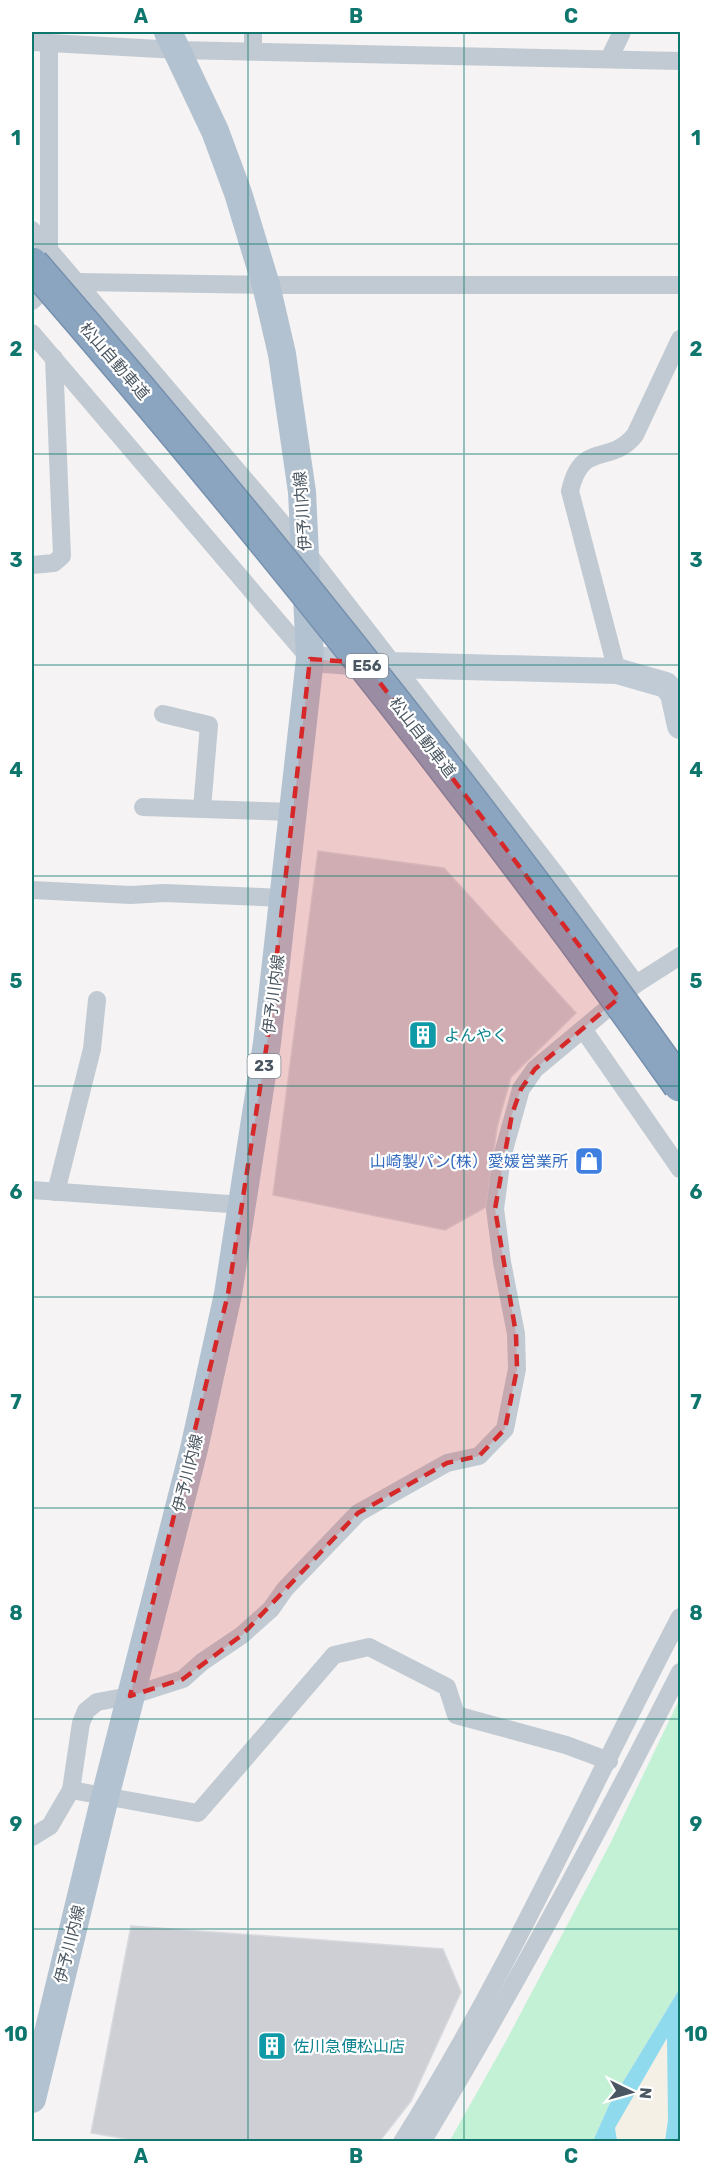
<svg xmlns="http://www.w3.org/2000/svg" width="712" height="2173" font-family="Rubik,'Noto Sans JP',sans-serif">
  <rect width="100%" height="100%" fill="#f5f3f3"/>
  <path fill="#c3f1d5" d="M680,1698V1988L609,2105L593,2141L449,2142L506,2041L611,1842Z"/>
  <path fill="#f5f0e5" d="M680,1988V2141L593,2142L609,2105Z"/>
  <path fill="#90daee" d="M680,1988V2141H665L668,2120L667,2038L615,2128L617,2141H593L609,2105Z"/>
  <g fill="#cdcfd5" stroke="#d7d9de" stroke-width="1.5">
    <path d="M318,851L444,868L576,1013L511,1077L497,1127L486,1207L445,1230L273,1195Z"/>
    <path d="M131,1926L443,1949L461,1992L411,2101L379,2142H144L91,2133Z"/>
  </g>
  <g fill="none" stroke-linecap="round" stroke-linejoin="round">
    <g stroke="#c1cad2" stroke-width="18">
      <path d="M32,42L178,50L680,61"/>
      <path d="M49,44V251"/>
      <path d="M253,51V32"/>
      <path d="M609,59L622,32"/>
      <path d="M32,230L305,550L557,876L636,984"/>
      <path d="M76,282L266,285H680"/>
      <path d="M32,301L55,279"/>
      <path d="M32,333L310,659"/>
      <path d="M32,565L54,563L62,556L54,358"/>
      <path d="M617,671L570,491C582,439 609,467 635,435L680,339"/>
      <path d="M163,714L209,725L202,809"/>
      <path d="M143,807L294,812"/>
      <path d="M32,890L131,895L164,893L285,898"/>
      <path d="M680,956L636,984L583,1029L680,1169"/>
      <path d="M32,1190L243,1205"/>
      <path d="M56,1192L92,1049L97,1000"/>
      <path d="M71,1790L81,1723L86,1711L97,1702L130,1696L183,1679L202,1662L242,1635L271,1609L285,1589L358,1513L447,1463L479,1456L505,1429L517,1369L516,1334L502,1262L495,1209L502,1157L521,1089L535,1069L583,1029"/>
      <path d="M32,1837L50,1826L71,1790L198,1813L334,1655L369,1647L447,1687L456,1715L566,1745L609,1761"/>
      <path d="M402,2142C508,1974 588,1792 680,1617"/>
      <path d="M422,2142C515,1988 599,1831 680,1672"/>
    </g>
    <path stroke="#c1cbd6" stroke-width="26" d="M310,659L393,665L617,671L666,685L673,694L680,726"/>
    <path stroke="#b3c2d1" stroke-width="28" d="M32,2099L105,1797L194,1449L228,1294L267,1043L310,659L302,492L282,354L266,285L238,193L215,131L168,32"/>
    <g stroke="#7690ad" stroke-width="36" stroke-linecap="butt">
      <path id="highway-bridge" d="M32,264C261,528 478,800 680,1085"/>
    </g>
    <use href="#highway-bridge" stroke="#8ba5c1" stroke-width="33"/>
  </g>
  <path fill="#d62828" fill-opacity="0.2" stroke="#d62828" stroke-width="4.5" stroke-dasharray="12 8" stroke-linejoin="round" d="M310,659L365,663L619,998L535,1069L521,1089L512,1114L495,1209L516,1334L517,1369L505,1429L479,1456L447,1463L358,1513L242,1635L183,1679L130,1696L228,1294L267,1043Z"/>
  <path fill="none" stroke="#0f766e" stroke-width="1.5" stroke-opacity="0.55" d="M248,32V2142M464,32V2142M32,244H680M32,454H680M32,665H680M32,876H680M32,1086H680M32,1297H680M32,1508H680M32,1719H680M32,1929H680"/>
  <defs>
    <g id="building-square" transform="scale(1.5)"><rect x="-9" y="-9" width="18" height="18" rx="4" fill="#0f9aa8" stroke="#fff"/><path d="M-4-6H4V6H1V3H-1V6H-4ZM-2.5-4.3h1.7v1.8h-1.7ZM.8-4.3h1.7v1.8H.8ZM-2.5-1h1.7V.8h-1.7ZM.8-1h1.7V.8H.8Z" fill="#fff"/></g>
    <g id="shop-square" transform="scale(1.5)"><rect x="-9" y="-9" width="18" height="18" rx="4" fill="#3f7fe0" stroke="#fff"/><path d="M-5-2.5h2.3a2.7 3.5 0 0 1 5.4 0H5L5.5 6h-11ZM-1.5-2.5h3a1.5 2.3 0 0 0-3 0Z" fill="#fff"/></g>
  </defs>
  <g fill-rule="evenodd">
    <use href="#building-square" x="423" y="1035"/>
    <use href="#shop-square" x="589" y="1161"/>
    <use href="#building-square" x="272" y="2046"/>
  </g>
  <g text-anchor="middle" stroke-width="4.5" stroke-linejoin="round" paint-order="stroke">
    <g fill="#fff" stroke="#808990" stroke-width="1.5">
      <rect x="346" y="654" width="42" height="24" rx="4.5"/>
      <rect x="247.5" y="1054" width="33" height="24" rx="4.5"/>
    </g>
    <g font-size="15" font-weight="bold" fill="#4a5661">
      <text x="367" y="671">E56</text>
      <text x="264" y="1071">23</text>
    </g>
    <g font-size="16" fill="#4a5661" stroke="#fff">
      <text transform="translate(115 361) rotate(49)" y="6">松山自動車道</text>
      <text transform="translate(302 511) rotate(-94)" y="6">伊予川内線</text>
      <text transform="translate(423 737) rotate(52)" y="6">松山自動車道</text>
      <text transform="translate(273 994) rotate(-83)" y="6">伊予川内線</text>
      <text transform="translate(187 1473) rotate(-76)" y="6">伊予川内線</text>
      <text transform="translate(69 1944) rotate(-76)" y="6">伊予川内線</text>
    </g>
    <g font-size="16" fill="#0d838f" stroke="#fff" text-anchor="start">
      <text x="444" y="1041">よんやく</text>
      <text x="293" y="2052">佐川急便松山店</text>
    </g>
    <g font-size="16" fill="#366cbe" stroke="#fff" text-anchor="end">
      <text x="568" y="1167">山崎製パン(株）愛媛営業所</text>
    </g>
  </g>
  <rect width="712" height="2173" fill="none" stroke="#ffffff" stroke-width="66"/>
  <g transform="translate(631 2092) rotate(95)" stroke="#ffffff" stroke-width="4.5" paint-order="stroke">
  <path d="M0-4.5L10 22L0 15L-10 22Z" fill="#4a5661"/>
  <text y="-9" font-size="16" font-weight="bold" text-anchor="middle" fill="#4a5661">N</text>
  </g>
  <rect x="33" y="33" width="646" height="2107" fill="none" stroke="#0f766e" stroke-width="2"/>
  <g font-size="20" text-anchor="middle" font-weight="bold" fill="#0f766e">
    <text x="141" y="23">A</text>
    <text x="356" y="23">B</text>
    <text x="571" y="23">C</text>
    <text x="16" y="145">1</text>
    <text x="696" y="145">1</text>
    <text x="16" y="356">2</text>
    <text x="696" y="356">2</text>
    <text x="16" y="567">3</text>
    <text x="696" y="567">3</text>
    <text x="16" y="777">4</text>
    <text x="696" y="777">4</text>
    <text x="16" y="988">5</text>
    <text x="696" y="988">5</text>
    <text x="16" y="1199">6</text>
    <text x="696" y="1199">6</text>
    <text x="16" y="1409">7</text>
    <text x="696" y="1409">7</text>
    <text x="16" y="1620">8</text>
    <text x="696" y="1620">8</text>
    <text x="16" y="1831">9</text>
    <text x="696" y="1831">9</text>
    <text x="16" y="2041">10</text>
    <text x="696" y="2041">10</text>
    <text x="141" y="2163">A</text>
    <text x="356" y="2163">B</text>
    <text x="571" y="2163">C</text>
  </g>
</svg>
